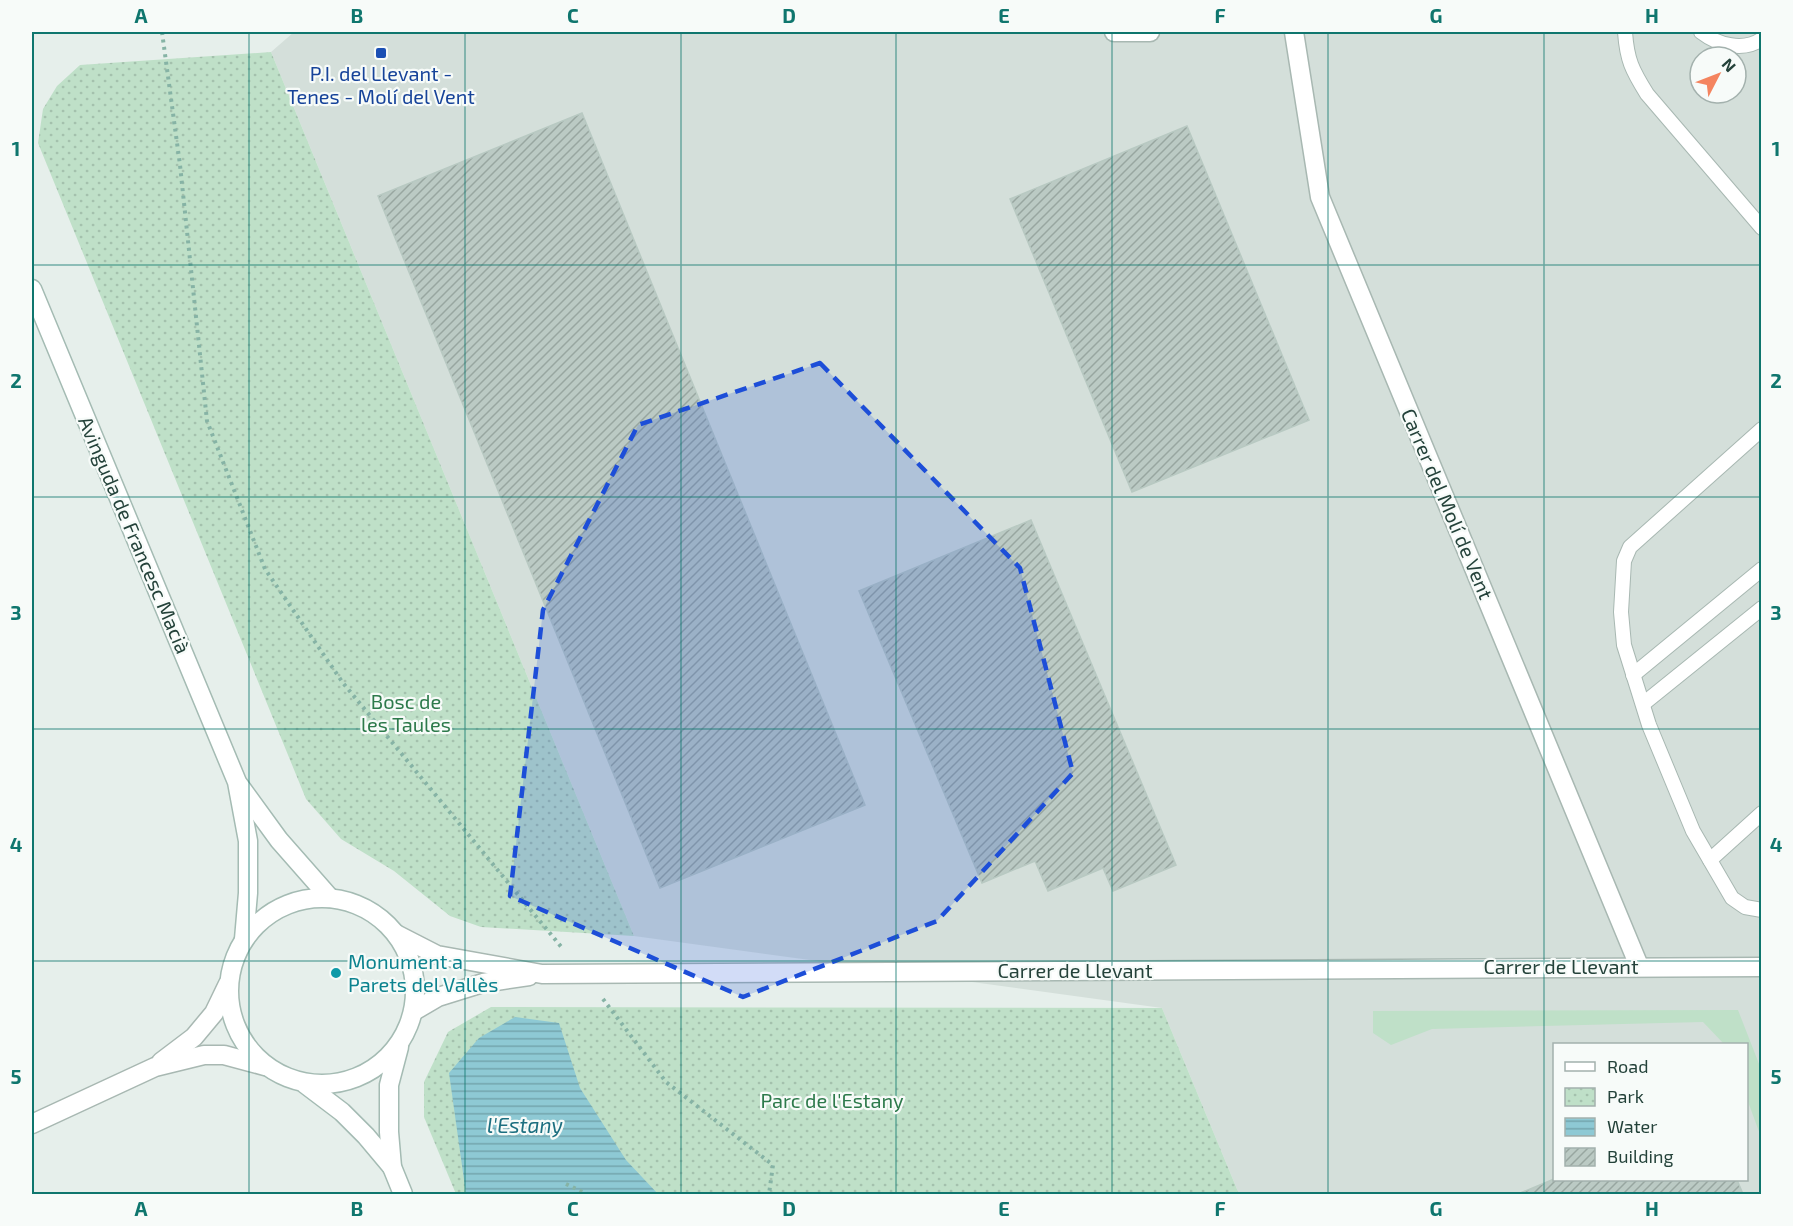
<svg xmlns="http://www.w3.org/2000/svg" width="1793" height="1226" font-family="'Exo 2',sans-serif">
  <defs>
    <pattern id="park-dots" width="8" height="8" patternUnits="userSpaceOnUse" patternTransform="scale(1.5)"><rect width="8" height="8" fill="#bfe0c8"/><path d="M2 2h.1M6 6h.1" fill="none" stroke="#a4c1ad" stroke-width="1.8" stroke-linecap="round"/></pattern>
    <pattern id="water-rules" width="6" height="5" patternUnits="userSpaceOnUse" patternTransform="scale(1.5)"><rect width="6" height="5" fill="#8ec9d4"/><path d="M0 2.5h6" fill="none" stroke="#74a5ad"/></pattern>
    <pattern id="building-hatch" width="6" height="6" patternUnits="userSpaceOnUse" patternTransform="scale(1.5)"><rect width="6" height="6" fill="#bbcac4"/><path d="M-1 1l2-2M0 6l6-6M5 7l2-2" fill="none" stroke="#98a6a0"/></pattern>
  </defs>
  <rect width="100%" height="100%" fill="#e6efeb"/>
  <path fill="#d4dfda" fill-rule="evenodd" d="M294,32H1761V1194H1239L1162,1008L634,936L271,52ZM1700,57H1736V93H1700ZM1554,1044H1746V1180H1554Z"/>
  <path fill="#bfe0c8" d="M1738,1010L1761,1069V1137L1747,1099L1746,1044H1724L1703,1022L1432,1029L1391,1045L1373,1033V1011Z"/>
  <g fill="url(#park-dots)">
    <path d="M271,52L634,936L481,927L450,916L394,871L341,839L306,799L38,143L43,109L57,86L80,65Z"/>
    <path d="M491,1007L1162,1008L1239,1194H456L424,1117V1082L448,1032Z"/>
  </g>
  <path fill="url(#water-rules)" d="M515,1017L559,1023L580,1088L626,1160L658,1194H466L449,1073L479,1038Z"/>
  <g fill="url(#building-hatch)" stroke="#b8c9c2" stroke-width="1.5">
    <path d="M582,113L865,805L660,888L378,196Z"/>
    <path d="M1187,126L1309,420L1132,492L1010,199Z"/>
    <path d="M1031,520L1176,865L1113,891L1103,868L1048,891L1035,861L982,883L859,591Z"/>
    <path d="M1554,1179L1737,1180L1743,1194H1518Z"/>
  </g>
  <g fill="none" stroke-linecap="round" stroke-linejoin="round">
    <g stroke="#a8b8b2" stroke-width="16">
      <g id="lane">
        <path d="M1625,32C1627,60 1632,70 1647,94L1762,228"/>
        <path d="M1701,32C1718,45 1743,52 1762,39"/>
        <path d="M1762,429L1630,547L1624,561L1621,612L1624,645L1649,725L1693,831L1732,898L1745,907L1762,910"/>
        <path d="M1633,675L1762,569"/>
        <path d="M1643,704L1762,608"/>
        <path d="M1710,860L1762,813"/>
      </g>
    </g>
    <g stroke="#a8b8b2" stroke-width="21">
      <g id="street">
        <path d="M1114,32H1150"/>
        <path d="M1294,32L1320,197L1639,966"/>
        <path d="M396,934L437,955L542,974L1762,967"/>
        <path d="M414,1011L438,997L483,983L529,976"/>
        <path d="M161,1062L194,1037L214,1013L228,984"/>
        <path d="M32,1124L155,1067L204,1055H224L265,1066"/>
      </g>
    </g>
    <g stroke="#a4bbb3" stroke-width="21">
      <g id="secondary">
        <path d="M32,289L237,782L248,841V893L244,939"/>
        <path d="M239,785L279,840L330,898"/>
        <circle cx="322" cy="991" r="93"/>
        <path d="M399,1047L389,1085V1132L392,1167L403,1194"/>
        <path d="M305,1084L342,1112L366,1136L392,1167"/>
      </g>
    </g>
    <g stroke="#86b3a5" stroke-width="4" stroke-dasharray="3 4.5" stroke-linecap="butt">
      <path d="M162,32L180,165L207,421L265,569L343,683L563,949"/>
      <path d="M603,999L666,1082L773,1165L769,1194"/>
      <path d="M566,1184L587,1194"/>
    </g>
    <use href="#lane" stroke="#fff" stroke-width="14"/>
    <use href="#street" stroke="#fff" stroke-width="18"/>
    <use href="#secondary" stroke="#fff" stroke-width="18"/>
  </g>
  <path fill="#1d4ed8" fill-opacity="0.2" stroke="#1d4ed8" stroke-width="4.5" stroke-dasharray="12 8" stroke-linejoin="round" d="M820,363L1020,568L1073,773L937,921L743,997L510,896L543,610L638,425Z"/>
  <path fill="none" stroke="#0f766e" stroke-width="1.5" stroke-opacity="0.55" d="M249,32V1194M465,32V1194M681,32V1194M896,32V1194M1112,32V1194M1328,32V1194M1544,32V1194M32,265H1762M32,497H1762M32,729H1762M32,961H1762"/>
  <rect fill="#1a4fb4" stroke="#f7fbf9" stroke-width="2" x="375" y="47" width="12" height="12" rx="3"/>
  <circle fill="#0f9aa8" stroke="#f7fbf9" stroke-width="2" cx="336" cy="973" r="6"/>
  <g text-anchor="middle" stroke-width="4.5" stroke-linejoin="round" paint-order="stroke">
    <g font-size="20" fill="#164399" stroke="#f7fbf9">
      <text x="381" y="81">P.I. del Llevant -<tspan x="381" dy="23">Tenes - Molí del Vent</tspan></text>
    </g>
    <g font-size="20" fill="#24423a" stroke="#f7fbf9">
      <text transform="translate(1447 504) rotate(67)" y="7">Carrer del Molí de Vent</text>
      <text transform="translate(134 535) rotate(67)" y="7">Avinguda de Francesc Macià</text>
      <text x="1561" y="974">Carrer de Llevant</text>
      <text x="1075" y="978">Carrer de Llevant</text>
    </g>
    <g font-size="20" fill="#2d7a4b" stroke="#f7fbf9">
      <text x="406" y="709">Bosc de<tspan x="406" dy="23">les Taules</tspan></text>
      <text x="832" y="1108">Parc de l'Estany</text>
    </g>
    <g font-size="20" fill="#0d838f" stroke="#f7fbf9" text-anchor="start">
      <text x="348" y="969">Monument a<tspan x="348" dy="23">Parets del Vallès</tspan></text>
    </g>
    <g font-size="21" font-style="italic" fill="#1c6f80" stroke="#f7fbf9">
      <text x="525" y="1133">l'Estany</text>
    </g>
  </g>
  <rect width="1793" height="1226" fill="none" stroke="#f7fbf9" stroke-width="66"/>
  <rect x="1553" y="1043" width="195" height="138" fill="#f7fbf9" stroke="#a3b1ad" stroke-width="1.5"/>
  <rect x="1565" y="1062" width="30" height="9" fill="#ffffff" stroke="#a3b1ad" stroke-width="1.5"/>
  <text x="1607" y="1073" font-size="18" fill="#24423a">Road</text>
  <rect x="1565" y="1088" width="30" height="18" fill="url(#park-dots)" stroke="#a3b1ad" stroke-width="1.5"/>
  <text x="1607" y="1103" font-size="18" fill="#24423a">Park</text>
  <rect x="1565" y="1118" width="30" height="18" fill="url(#water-rules)" stroke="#a3b1ad" stroke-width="1.5"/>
  <text x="1607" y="1133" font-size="18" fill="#24423a">Water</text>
  <rect x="1565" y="1148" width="30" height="18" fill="url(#building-hatch)" stroke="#a3b1ad" stroke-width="1.5"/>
  <text x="1607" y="1163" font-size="18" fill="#24423a">Building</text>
  <g transform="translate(1718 75) rotate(48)"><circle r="28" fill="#f7fbf9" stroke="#a3b1ad" stroke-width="1.5"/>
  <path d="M0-4.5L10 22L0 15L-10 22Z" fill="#f4845f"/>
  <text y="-9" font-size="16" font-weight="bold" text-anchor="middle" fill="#24423a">N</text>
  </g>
  <rect x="33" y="33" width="1727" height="1160" fill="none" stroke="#0f766e" stroke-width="2"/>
  <g font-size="20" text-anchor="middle" font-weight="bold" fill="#0f766e">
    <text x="141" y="23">A</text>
    <text x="357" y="23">B</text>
    <text x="573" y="23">C</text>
    <text x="789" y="23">D</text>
    <text x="1004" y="23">E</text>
    <text x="1220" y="23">F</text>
    <text x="1436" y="23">G</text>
    <text x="1652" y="23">H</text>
    <text x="16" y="156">1</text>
    <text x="1776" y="156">1</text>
    <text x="16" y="388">2</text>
    <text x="1776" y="388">2</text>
    <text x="16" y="620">3</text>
    <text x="1776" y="620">3</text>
    <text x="16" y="852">4</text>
    <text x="1776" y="852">4</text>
    <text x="16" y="1084">5</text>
    <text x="1776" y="1084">5</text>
    <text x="141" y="1216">A</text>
    <text x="357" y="1216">B</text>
    <text x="573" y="1216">C</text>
    <text x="789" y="1216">D</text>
    <text x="1004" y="1216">E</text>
    <text x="1220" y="1216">F</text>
    <text x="1436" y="1216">G</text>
    <text x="1652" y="1216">H</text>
  </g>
</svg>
